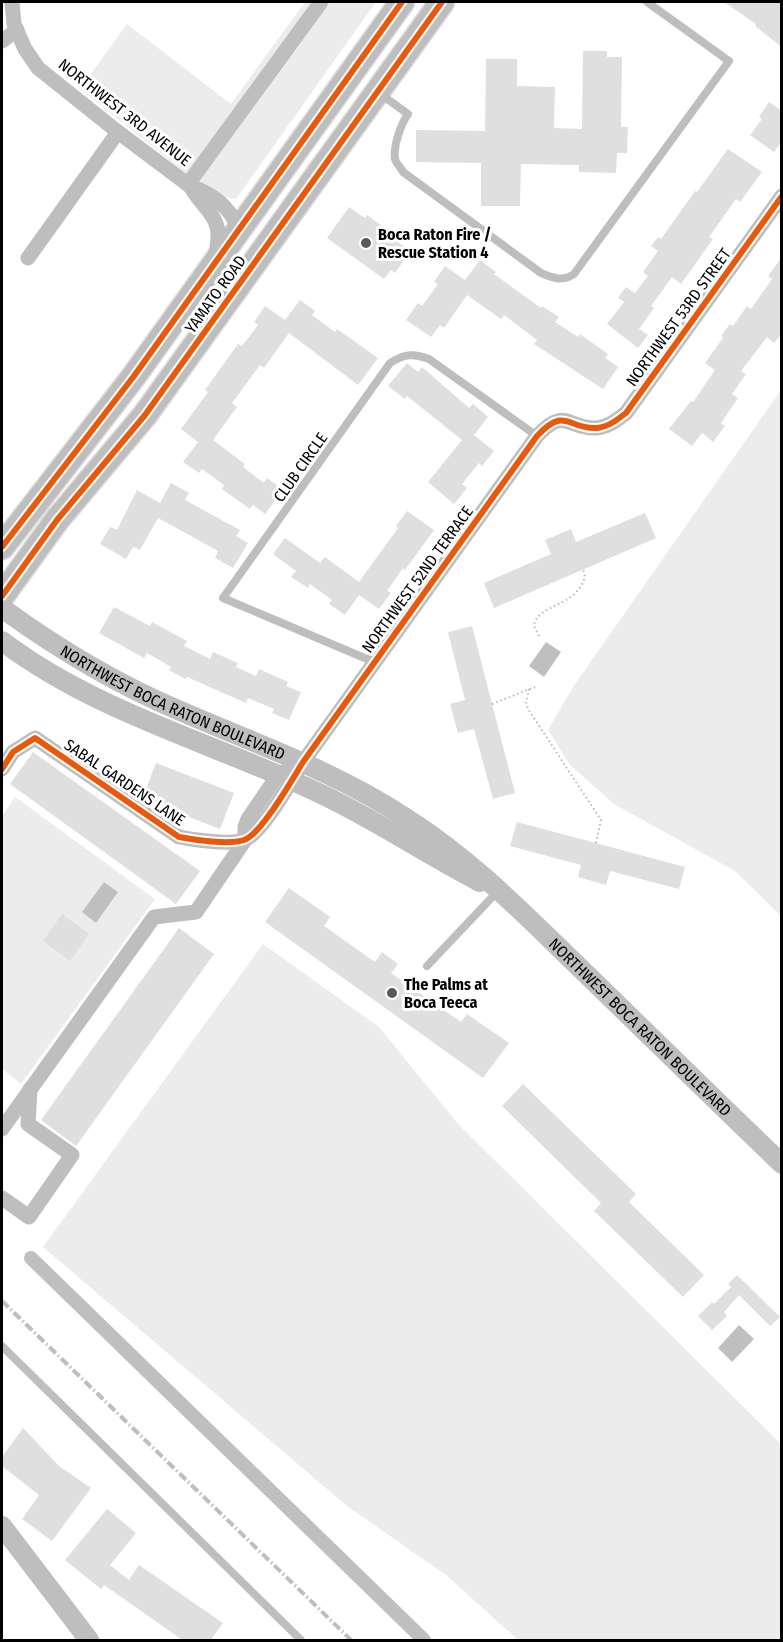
<svg xmlns="http://www.w3.org/2000/svg" width="783" height="1642" font-family="'Fira Sans Condensed',sans-serif">
  <rect width="100%" height="100%" fill="#fff"/>
  <g fill="#ececec">
    <path d="M305,2H376L236,199L219,196L192,178L80,89L127,24L231,104Z"/>
    <path d="M781,390V916L735,871L614,804L570,765L548,730L573,687Z"/>
    <path d="M15,797L155,899L21,1084L2,1069V816Z"/>
    <path d="M263,944L379,1027L459,1125L781,1444V1640H518L446,1575L347,1506L43,1247Z"/>
  </g>
  <g fill="#bfbfbf">
    <path d="M546,642L561,652L544,677L529,666Z"/>
    <path d="M104,882L118,892L96,923L82,912Z"/>
    <path d="M739,1325L754,1339L732,1362L718,1348Z"/>
  </g>
  <g fill="none" stroke-linecap="round" stroke-linejoin="round">
    <path stroke="#bfbfbf" stroke-width="14" d="M31,1258L424,1640"/>
  </g>
  <g fill="#dfdfdf">
    <path d="M724,2H782V47L755,26L756,24Z"/>
    <path d="M583,51H607V57H622L621,127H628L627,153H617L616,173L579,172V165L521,164L520,206H481V163L416,162V130L485,131L486,59H517V86L555,87L554,128L582,129Z"/>
    <path d="M769,102L782,111V141L774,152L750,135L762,119L759,117Z"/>
    <path d="M728,149L762,172L740,202L736,199L709,237L713,239L681,284L672,277L651,306L654,308L639,329L648,335L638,348L607,324L624,302L618,298L626,287L635,293L648,276L643,272L658,251L651,246L658,237L661,239L695,191L697,192Z"/>
    <path d="M349,207L365,218L367,215L382,226L380,229L406,248L401,256L405,259L395,273L391,270L384,279L327,238Z"/>
    <path d="M782,257V333L774,343L767,337L741,371L746,374L732,394L738,398L721,423L725,426L713,442L702,433L692,446L669,429L691,401L693,402L715,370L705,363L723,338L721,336L730,324L733,326L747,306L751,309L772,279L768,276Z"/>
    <path d="M480,260L496,272L494,274L541,308L542,306L559,317L555,322L578,337L580,334L608,354L605,358L618,367L603,389L534,344L537,340L504,315L501,319L467,295L444,328L440,325L431,337L406,320L418,303L422,306L438,284L434,282L445,266L465,280Z"/>
    <path d="M300,300L315,311L312,315L335,332L337,329L378,358L358,385L289,333L264,368L260,365L232,403L237,407L213,440L245,464L243,467L264,483L267,478L283,490L265,514L253,505L250,509L222,489L224,485L202,469L199,473L183,462L198,442L181,429L208,392L205,390L238,344L242,346L258,325L254,322L265,306L285,320Z"/>
    <path d="M407,363L418,372L422,367L469,408L473,404L488,417L474,435L494,451L482,466L479,463L462,484L467,488L454,504L428,482L462,440L407,396L405,399L388,386Z"/>
    <path d="M171,483L189,493L185,500L240,530L236,536L248,543L233,568L215,558L218,551L158,518L140,550L133,547L126,559L100,544L110,527L117,530L137,490L160,503Z"/>
    <path d="M407,511L434,530L405,570L403,568L387,591L391,593L379,609L359,595L345,615L329,604L332,600L310,584L308,588L291,577L296,571L273,554L285,538L320,563L325,557L359,582L398,528L396,526Z"/>
    <path d="M645,513L656,538L494,608L484,583L551,554L545,540L571,529L576,542Z"/>
    <path d="M114,607L150,626L152,622L187,641L184,646L210,659L213,652L238,663L236,667L256,676L259,669L288,682L286,686L301,692L289,720L272,713L274,709L248,698L246,703L187,677L185,679L169,670L171,667L147,653L144,658L99,633Z"/>
    <path d="M472,626L515,793L493,799L474,729L458,733L450,704L465,700L448,632Z"/>
    <path d="M33,752L200,871L176,904L10,784Z"/>
    <path d="M156,763L234,793L220,829L142,799Z"/>
    <path d="M517,822L685,867L679,889L610,871L606,885L578,877L581,865L510,846Z"/>
    <path d="M289,888L330,917L324,926L375,962L382,952L398,964L391,973L461,1022L467,1014L509,1043L483,1078L265,922Z"/>
    <path d="M62,914L89,934L70,961L43,941Z"/>
    <path d="M179,928L214,954L76,1146L41,1120Z"/>
    <path d="M523,1084L636,1194L629,1202L704,1275L683,1297L594,1211L601,1203L502,1106Z"/>
    <path d="M737,1275L780,1317L770,1326L739,1295L724,1312L727,1316L712,1330L698,1316L712,1302L714,1304L731,1287L728,1284Z"/>
    <path d="M23,1428L59,1466L91,1488L52,1541L22,1519L39,1495L2,1466V1457Z"/>
    <path d="M107,1509L136,1533L110,1565L129,1580L139,1565L223,1623L210,1641H184L104,1585L101,1589L65,1560Z"/>
  </g>
  <g fill="none" stroke-linecap="round" stroke-linejoin="round">
    <g stroke="#dbdbdb" stroke-width="27">
      <g id="primary">
        <path d="M2,547L134,376L402,2"/>
        <path d="M2,596L57,520L145,415L442,2"/>
      </g>
    </g>
    <g stroke="#b9b9b9" stroke-width="2" stroke-dasharray="1.5 3" stroke-linecap="butt">
      <path d="M539,636L534,626C536,604 576,608 585,577L583,569"/>
      <path d="M529,689L526,702L528,709L601,820L596,843"/>
      <path d="M492,704L535,687"/>
    </g>
    <g stroke="#bebebe" stroke-width="8">
      <path d="M379,93L408,114C401,124 393,146 395,159C396,163 401,168 403,172L541,273C553,278 562,282 574,274L729,61L647,2"/>
      <path d="M374,662L223,598L390,363C404,354 413,353 429,359L537,436"/>
      <path d="M427,966L498,891"/>
      <path d="M2,1346L301,1640"/>
    </g>
    <g stroke="#bebebe" stroke-width="15">
      <path d="M12,2L14,24L25,49L38,68L118,132L190,186C213,194 229,206 239,229"/>
      <path d="M2,41L17,30"/>
      <path d="M188,184L321,2"/>
      <path d="M190,186C209,217 225,216 215,257"/>
      <path d="M28,258L118,132"/>
      <path d="M2,769L13,752L35,738L179,837C195,840 229,845 244,840C261,835 293,778 303,762L537,436C566,405 568,430 597,428C608,427 617,420 626,413L782,196"/>
      <path d="M245,840V827L248,819L278,775L287,770"/>
      <path d="M2,1129L154,917L196,912L245,840"/>
      <path d="M2,1198L29,1217L72,1155L28,1124L30,1089"/>
    </g>
    <g stroke="#bebebe" stroke-width="20">
      <path id="s1" d="M2,608C57,648 115,683 178,710C256,744 335,771 406,818C471,859 524,914 579,967C647,1033 714,1099 782,1164"/>
      <path d="M2,641C97,713 214,743 321,794C376,820 426,854 480,882"/>
      <path d="M2,1526L89,1640"/>
    </g>
    <use href="#primary" stroke="#bebebe" stroke-width="24"/>
    <path stroke="#bebebe" stroke-width="4" stroke-dasharray="9 3 1.5 3" stroke-linecap="butt" d="M2,1301L351,1640"/>
    <g stroke="#fff" stroke-width="10">
      <g id="cycleway">
        <path d="M2,547L134,376L402,2"/>
        <path d="M2,596L57,520L145,415L442,2"/>
        <path d="M2,769L13,752L35,738L179,837C195,840 229,845 244,840C261,835 293,778 303,762L537,436C566,405 568,430 597,428C608,427 617,420 626,413L782,196"/>
      </g>
    </g>
    <use href="#cycleway" stroke="#e8590c" stroke-width="6"/>
  </g>
  <g fill="#595959" stroke="#fff" stroke-width="2">
    <circle cx="366" cy="243" r="6"/>
    <circle cx="392" cy="993" r="6"/>
  </g>
  <g text-anchor="middle" stroke-width="6" stroke-linejoin="round" paint-order="stroke">
    <g font-size="16" fill="#000" stroke="#fff">
      <text transform="translate(125 112) rotate(38)" y="6">NORTHWEST 3RD AVENUE</text>
      <text transform="translate(215 294) rotate(-54)" y="6">YAMATO ROAD</text>
      <text transform="translate(678 317) rotate(-54)" y="6">NORTHWEST 53RD STREET</text>
      <text transform="translate(300 467) rotate(-55)" y="6">CLUB CIRCLE</text>
      <text transform="translate(417 579) rotate(-54)" y="6">NORTHWEST 52ND TERRACE</text>
      <text dy="6" stroke="none"><textPath href="#s1" startOffset="196">NORTHWEST BOCA RATON BOULEVARD</textPath></text>
      <text transform="translate(125 782) rotate(34)" y="6">SABAL GARDENS LANE</text>
      <text dy="6" stroke="none"><textPath href="#s1" startOffset="771">NORTHWEST BOCA RATON BOULEVARD</textPath></text>
    </g>
    <g font-size="16" font-weight="bold" fill="#000" stroke="#fff" text-anchor="start">
      <text x="378" y="240">Boca Raton Fire /<tspan x="378" dy="18">Rescue Station 4</tspan></text>
      <text x="404" y="990">The Palms at<tspan x="404" dy="18">Boca Teeca</tspan></text>
    </g>
  </g>
  <rect width="783" height="1642" fill="none" stroke="#000000" stroke-width="6"/>
</svg>
